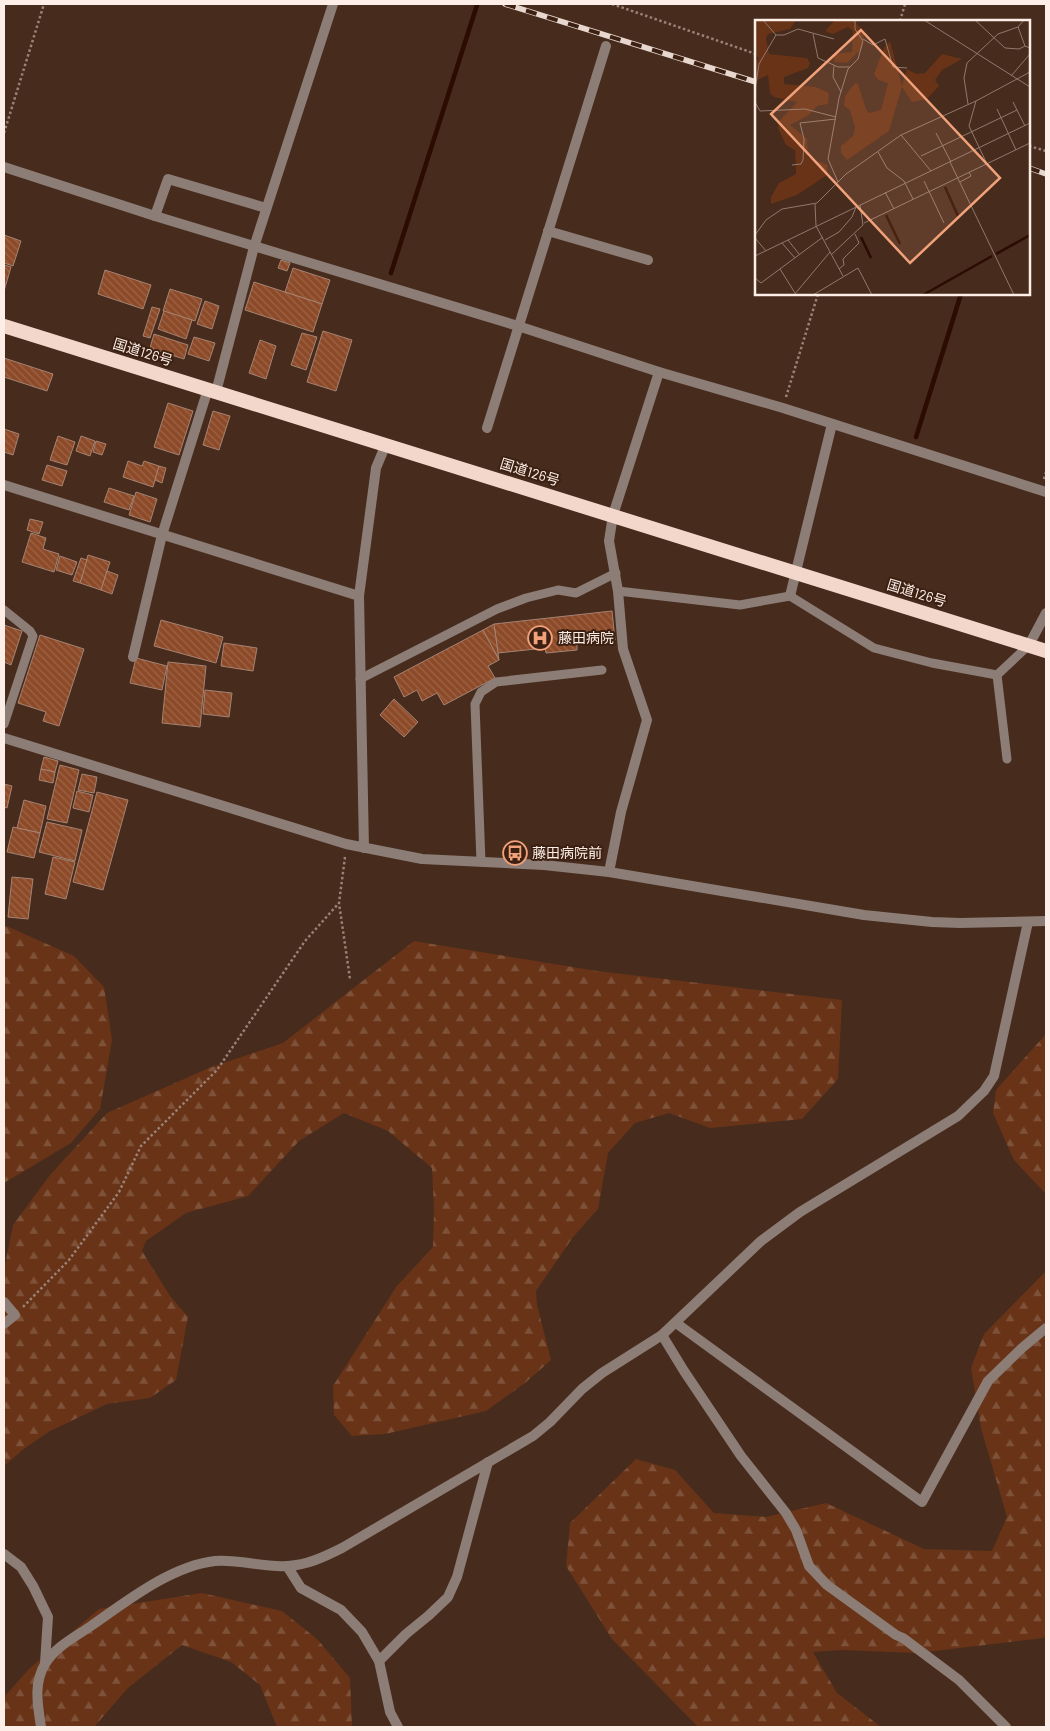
<svg xmlns="http://www.w3.org/2000/svg" width="1050" height="1731" font-family="Barlow,'Noto Sans JP',sans-serif">
  <defs>
    <pattern id="forest-firs" width="22" height="20" patternUnits="userSpaceOnUse" patternTransform="scale(1.25)"><rect width="22" height="20" fill="#683317"/><path d="M5 1l3.5 6h-7zM16 11l3.5 6h-7z" fill="#7e5139"/></pattern>
    <pattern id="building-back-hatch" width="6" height="6" patternUnits="userSpaceOnUse" patternTransform="scale(1.25)"><rect width="6" height="6" fill="#8c4a28"/><path d="M-1 5l2 2M0 0l6 6M5-1l2 2" fill="none" stroke="#9d6447"/></pattern>
  </defs>
  <rect width="100%" height="100%" fill="#472b1d"/>
  <g fill="url(#forest-firs)">
    <path d="M4,925L74,956L104,987L112,1040L100,1109L71,1143L4,1183Z"/>
    <path d="M414,941L597,971L842,1000L838,1079L802,1119L710,1128L669,1113L635,1123L608,1153L598,1209L573,1237L536,1291L537,1305L551,1360L525,1383L486,1411L385,1434L352,1436L334,1415L333,1386L396,1287L433,1247L434,1211L432,1168L388,1131L344,1113L299,1141L248,1196L186,1213L146,1241L142,1251L170,1296L188,1317L176,1380L150,1398L107,1404L50,1431L25,1448L4,1466V1270L13,1225L50,1175L107,1113L209,1068L283,1043Z"/>
    <path d="M1046,1034V1194L1014,1160L993,1113L996,1090Z"/>
    <path d="M1046,1271V1636L1043,1638L918,1653L840,1650L813,1652L837,1693L881,1727H698L612,1639L566,1566L570,1523L636,1459L675,1470L714,1513L766,1517L826,1503L924,1549L992,1551L1007,1517L981,1428L971,1368L984,1334Z"/>
    <path d="M202,1593L282,1611L317,1639L350,1678L352,1727H277L260,1685L231,1662L182,1645L128,1688L94,1727H4V1697L29,1669L99,1609Z"/>
  </g>
  <g fill="none" stroke-linecap="round" stroke-linejoin="round">
    <g stroke="#2c0b00" stroke-width="4.5">
      <path d="M391,273L477,5"/>
      <path d="M916,437L961,294"/>
    </g>
  </g>
  <g fill="url(#building-back-hatch)" stroke="#a58373">
    <path d="M4,235L21,241L13,266L4,263Z"/>
    <path d="M281,260L290,263L287,271L278,268Z"/>
    <path d="M4,265L11,267L4,291Z"/>
    <path d="M293,268L330,280L322,304L285,292Z"/>
    <path d="M105,270L151,285L143,309L98,294Z"/>
    <path d="M254,282L322,304L313,332L245,310Z"/>
    <path d="M170,289L202,299L195,321L163,311Z"/>
    <path d="M205,301L219,306L212,329L197,324Z"/>
    <path d="M152,307L160,309L150,338L143,336Z"/>
    <path d="M164,311L192,320L186,339L158,329Z"/>
    <path d="M323,331L352,340L336,391L307,382Z"/>
    <path d="M302,333L317,337L306,370L291,365Z"/>
    <path d="M154,334L188,345L184,359L150,348Z"/>
    <path d="M194,337L215,343L209,361L188,354Z"/>
    <path d="M260,340L276,346L266,379L249,373Z"/>
    <path d="M4,358L53,374L47,391L4,377Z"/>
    <path d="M168,403L193,411L179,455L154,447Z"/>
    <path d="M213,411L230,416L219,450L203,445Z"/>
    <path d="M4,429L19,434L13,455L4,452Z"/>
    <path d="M58,436L75,442L67,465L50,460Z"/>
    <path d="M81,436L95,441L90,456L76,451Z"/>
    <path d="M96,441L106,444L102,455L93,452Z"/>
    <path d="M128,461L142,466L144,461L159,466L153,487L123,477Z"/>
    <path d="M47,465L67,471L62,486L42,480Z"/>
    <path d="M159,466L166,468L162,483L155,480Z"/>
    <path d="M109,488L134,496L129,510L104,502Z"/>
    <path d="M136,492L157,499L150,522L129,515Z"/>
    <path d="M30,519L43,522L39,534L27,530Z"/>
    <path d="M31,533L46,538L43,549L59,554L54,572L22,562Z"/>
    <path d="M88,555L110,562L101,590L80,583Z"/>
    <path d="M60,556L77,562L72,575L56,570Z"/>
    <path d="M81,558L87,560L80,583L73,581Z"/>
    <path d="M107,571L118,575L112,594L101,590Z"/>
    <path d="M612,611L615,640L577,644V650L546,653L545,648L498,653L494,624Z"/>
    <path d="M161,620L223,637L216,663L154,646Z"/>
    <path d="M494,624L498,653L499,660L483,630Z"/>
    <path d="M4,625L22,631L11,665L4,662Z"/>
    <path d="M483,630L499,660L488,666L495,678L444,705L437,693L422,701L417,690L404,697L394,677Z"/>
    <path d="M40,635L84,649L59,726L43,721L46,712L18,703Z"/>
    <path d="M224,643L257,648L253,671L221,666Z"/>
    <path d="M136,658L167,666L162,690L130,683Z"/>
    <path d="M168,662L206,666L200,727L162,723Z"/>
    <path d="M205,690L232,693L229,717L203,714Z"/>
    <path d="M394,699L418,722L404,737L380,715Z"/>
    <path d="M44,757L58,761L55,772L41,769Z"/>
    <path d="M60,765L79,770L67,823L47,819Z"/>
    <path d="M41,769L55,772L53,783L39,780Z"/>
    <path d="M82,774L97,777L94,793L78,790Z"/>
    <path d="M4,784L12,786L7,808L4,807Z"/>
    <path d="M77,791L93,795L89,812L73,808Z"/>
    <path d="M97,792L128,800L103,890L73,882Z"/>
    <path d="M24,800L46,806L40,833L17,828Z"/>
    <path d="M47,822L82,830L75,861L39,852Z"/>
    <path d="M13,827L40,833L34,858L7,852Z"/>
    <path d="M53,857L75,862L66,899L45,894Z"/>
    <path d="M12,877L33,879L28,919L8,917Z"/>
  </g>
  <g fill="none" stroke-linecap="round" stroke-linejoin="round">
    <g stroke="#998378" stroke-width="2.5" stroke-dasharray="2.5 2.5" stroke-linecap="butt">
      <path d="M612,4L756,54"/>
      <path d="M900,21L905,4"/>
      <path d="M4,133L44,4"/>
      <path d="M1029,146L1046,151"/>
      <path d="M786,397L818,294"/>
      <path d="M1044,479L1046,472"/>
      <path d="M345,857L339,903L350,979"/>
      <path d="M23,1307L69,1260L119,1192L141,1146L217,1070L305,941L339,903"/>
    </g>
    <g stroke="#8c7d76" stroke-width="9">
      <path d="M618,591L740,605L790,596L874,648L932,663L997,675"/>
      <path d="M4,610L30,631L33,636L4,724"/>
      <path d="M997,675L1007,759"/>
      <path d="M997,675L1029,645"/>
      <path d="M360,679L497,609L526,598L558,590L576,593L616,573"/>
      <path d="M481,862L475,704L481,692L496,682L602,670"/>
    </g>
    <g stroke="#8c7d76" stroke-width="10">
      <path d="M4,167L155,216L518,326L659,372L783,408L1046,492"/>
      <path d="M155,216L168,179L266,208"/>
      <path d="M548,231L648,260"/>
      <path d="M216,392L254,247L333,4"/>
      <path d="M487,428L606,46"/>
      <path d="M4,485L359,596"/>
      <path d="M790,596L832,424"/>
      <path d="M1029,645L1046,613"/>
      <path d="M133,657L162,535L208,389"/>
      <path d="M364,848L359,596L376,468L386,444"/>
      <path d="M609,872L621,812L647,720L623,649L618,591L609,541L613,515L659,372"/>
      <path d="M4,1302L15,1315L4,1324"/>
      <path d="M676,1323L922,1502L988,1381L1022,1348L1046,1328"/>
      <path d="M662,1335L684,1371L741,1456L786,1513L796,1530L809,1566L827,1585L896,1635L903,1638L959,1680L1006,1727"/>
      <path d="M4,1554L21,1567L33,1586L48,1617L45,1663"/>
      <path d="M287,1566L301,1588L341,1610L362,1632L379,1661L390,1712L398,1727"/>
      <path d="M379,1661L406,1634L428,1616L448,1597L457,1577L488,1462"/>
      <path d="M41,1727C38,1706 33,1684 45,1664C55,1647 75,1637 91,1626C127,1601 171,1566 215,1561C240,1559 264,1568 288,1566C307,1565 324,1557 342,1548L533,1436L550,1422L582,1389L602,1373L662,1335L761,1241L800,1212L958,1116L984,1091L994,1076L1028,922"/>
    </g>
    <path stroke="#8c7d76" stroke-width="10" d="M4,738L346,844L422,859L544,865L609,872L864,915L932,922L960,923L1046,921"/>
    <path stroke="#f2d7ca" stroke-width="14" d="M4,326L1046,651"/>
    <g stroke="#e8d7cf" stroke-width="5.5">
      <g id="rail">
        <path d="M505,4L756,82"/>
        <path d="M1029,168L1046,174"/>
      </g>
    </g>
    <use href="#rail" stroke="#3c2113" stroke-width="4" stroke-dasharray="11" stroke-linecap="butt"/>
  </g>
  <defs>
    <g id="hospital-ring" transform="scale(1.25)"><circle r="9.5" fill="#3c2113" stroke="#f1a27b" stroke-width="1.5"/><path d="M-5-5h3v3.5h4V-5h3V5h-3V1.5h-4V5h-3Z" fill="#f1a27b"/></g>
    <g id="bus-ring" transform="scale(1.25)"><circle r="9.5" fill="#3c2113" stroke="#f1a27b" stroke-width="1.5"/><path d="M-5-6H5V4H4V6H2V4H-2V6H-4V4H-5ZM-3.5-4V0h7V-4ZM-3.5 1.2v1.5H-2V1.2ZM2 1.2v1.5H3.5V1.2Z" fill="#f1a27b"/></g>
  </defs>
  <g fill-rule="evenodd">
    <use href="#hospital-ring" x="540" y="638"/>
    <use href="#bus-ring" x="515" y="853"/>
  </g>
  <g text-anchor="middle" stroke-width="4" stroke-linejoin="round" paint-order="stroke">
    <g font-size="14" fill="#fdeee7" stroke="#3c2113">
      <text transform="translate(143 352) rotate(17)" y="5">国道126号</text>
      <text transform="translate(530 472) rotate(17)" y="5">国道126号</text>
      <text transform="translate(917 593) rotate(17)" y="5">国道126号</text>
    </g>
    <g font-size="14" fill="#fdeee7" stroke="#3c2113" text-anchor="start">
      <text x="558" y="643">藤田病院</text>
      <text x="532" y="858">藤田病院前</text>
    </g>
  </g>
  <g transform="translate(755 20)">
    <rect width="275" height="275" fill="#472b1d"/>
    <path d="M0,0H41L35,9L13,14L11,18L14,34L52,38L55,43L53,48L29,57V64L61,67L74,73L73,84L62,86L54,95L35,105L52,119L53,137L72,145V155L42,175L16,184V177L24,163L41,154L40,130L31,125L23,108L24,101L42,82L19,77L15,73L13,55L4,59L0,67V41L4,39L0,34ZM80,0H99L109,12L107,28L92,43L80,42L77,34L97,32L98,11L93,7L78,14L72,12L71,10ZM135,21L147,66L152,49L161,54L170,53L187,34L207,39L187,50L180,60L184,66L172,79L157,82L147,67L134,111L92,140L86,133V126L98,116L100,108L95,90L89,86L90,76L100,63L103,64L111,89L114,93L126,90L133,63L123,60L119,54L129,28Z" fill="#683317"/>
    <path fill="none" stroke="#2c0b00" stroke-width="2.5" d="M190,167L203,196M131,195L145,224M106,217L116,238M241,234L275,215M168,275L237,236"/>
    <path fill="none" stroke="#90796e" stroke-width="1" d="M8,0L21,15H29L43,9L79,19M169,0L275,67M220,0L250,28L264,29L270,26M263,7L270,26L275,28M58,14L63,38L83,47H95M108,19L118,25L130,19L138,47L152,48M79,46L78,57L86,72M256,56L275,34M0,70L4,44L21,15M221,81L214,106L232,144M0,82L5,91L50,89L81,97M258,82L270,106M213,84L209,58L212,43L243,14L263,7L269,0M242,89L261,130M181,113L196,142M146,115L176,151M123,132L132,148L149,161L158,179M166,136L262,90M195,142L259,275M37,145L46,144L48,140L49,119L45,103L81,99M169,161L189,203M83,162L73,139L84,78L93,49L103,39L108,21L100,9V0M205,162L216,156L214,152M130,172L139,189M60,184L61,206L88,256M109,203L275,123M0,215L11,200L27,189L62,183L91,154L146,115L221,81L275,52M0,218L11,231M33,220L44,234M70,220L84,212L97,197L101,187M27,223L40,238M76,235L108,205L105,185M0,236L275,103M25,249L40,273M84,249L89,245L88,239L104,223L100,214M0,258L6,263L68,217M39,275L75,232M58,275L103,248L117,275"/>
    <path fill="#f1a27b" fill-opacity="0.15" stroke="#f1a27b" stroke-width="2.5" d="M106,10L245,158L155,243L16,94Z"/>
    <rect width="275" height="275" fill="none" stroke="#fdeee7" stroke-width="2.5"/>
  </g>
  <rect width="1050" height="1731" fill="none" stroke="#fdeee7" stroke-width="10"/>
</svg>
